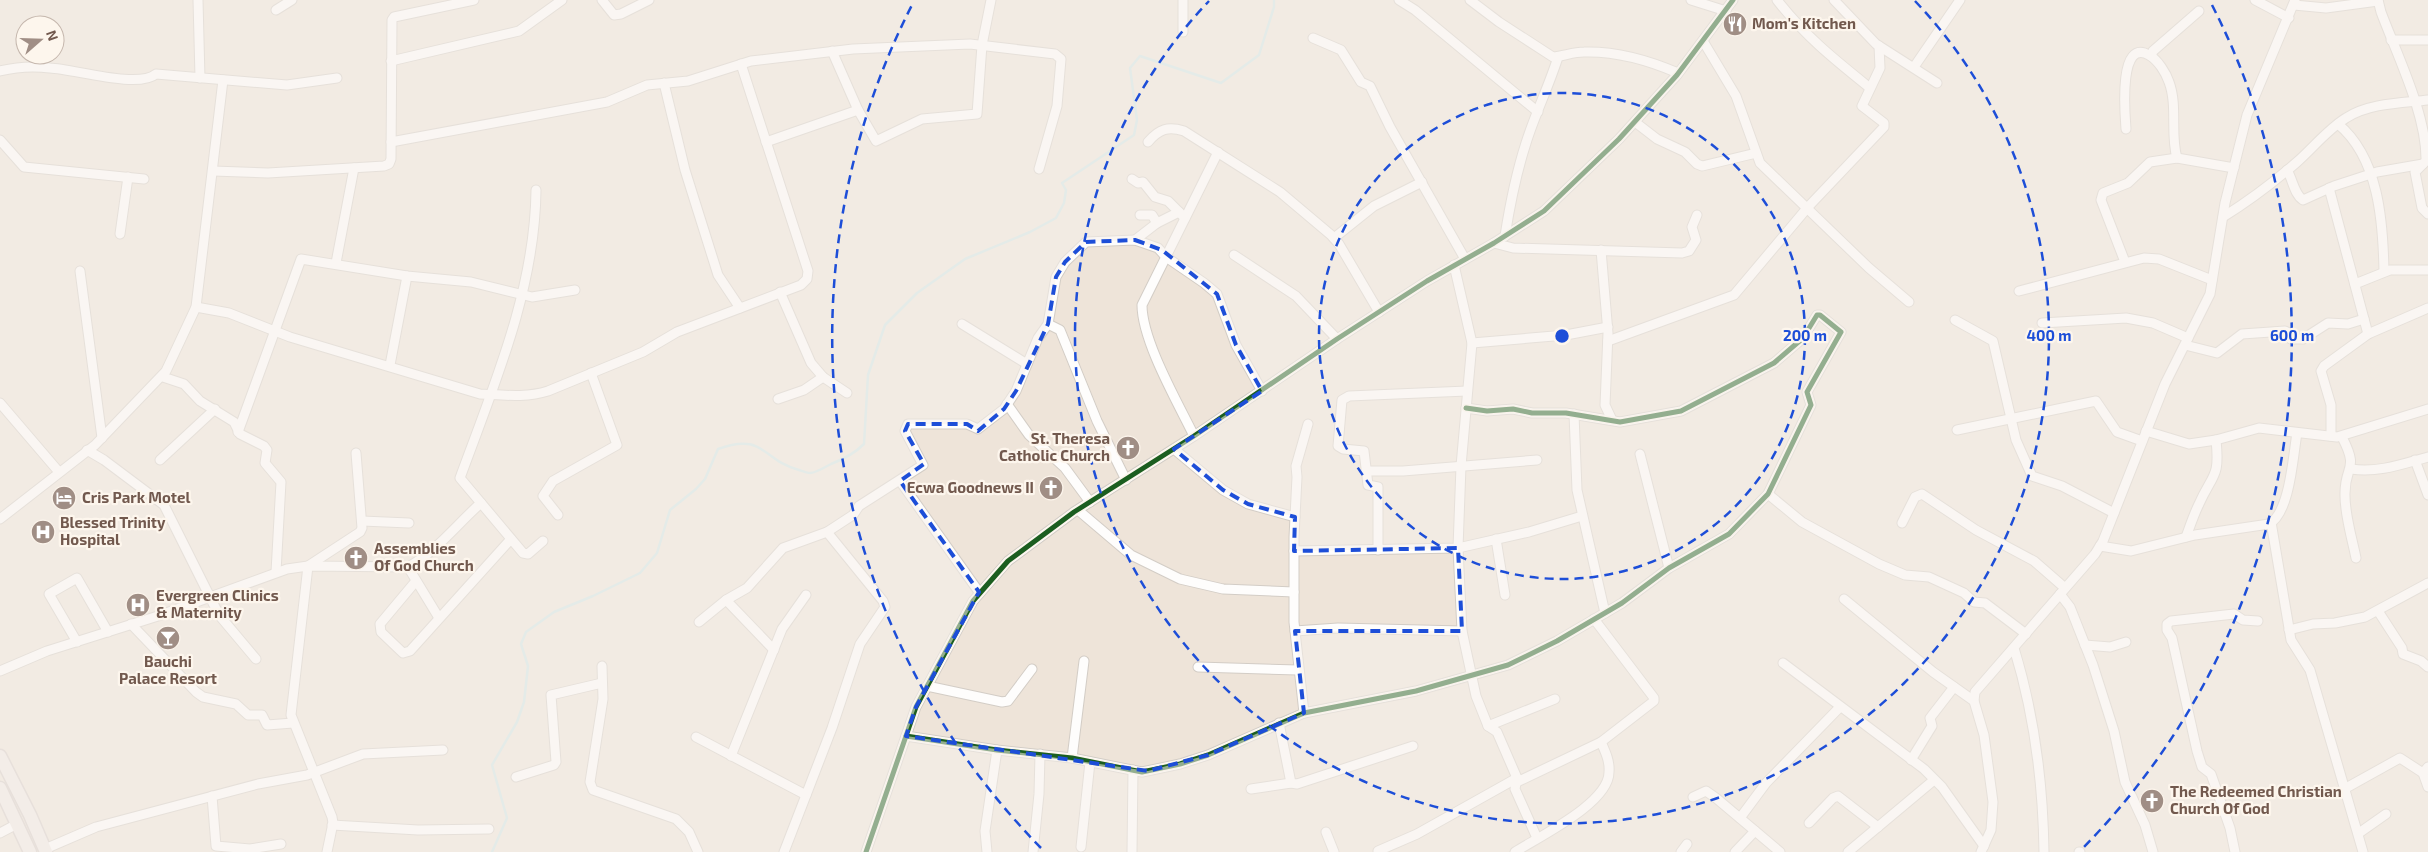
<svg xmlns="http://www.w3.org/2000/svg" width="2428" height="852" font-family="'Exo 2',sans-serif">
  <rect width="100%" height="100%" fill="#f6f1eb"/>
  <path fill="#eee4d9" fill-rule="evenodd" d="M0,0H2428V852H0ZM25,25H55V55H25Z"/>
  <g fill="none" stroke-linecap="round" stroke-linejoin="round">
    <path stroke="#cee4e5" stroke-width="2.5" d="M492,852L507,818L492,765L517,722L524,702L528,666L521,644L526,632L554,612L593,596L640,573L657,553L670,510L696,489L705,479L718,449C765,432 761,460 799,470C802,471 807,473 810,473C816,473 825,467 831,464C844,459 854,454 864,444L868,375L885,325L917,293L965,259L1030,232L1056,218L1064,203L1066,190L1062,183L1134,135L1137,120L1130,68L1140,56L1221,83L1259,55L1274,7V0"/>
    <g stroke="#d3cdc6" stroke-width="11">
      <g id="minor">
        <path d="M198,0L200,78"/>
        <path d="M602,0L614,15L621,14L649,0"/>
        <path d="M1183,0V32"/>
        <path d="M1399,0L1415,10L1538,112"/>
        <path d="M1470,0L1499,22L1553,57C1564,56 1573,52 1584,52C1617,51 1648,60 1678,73"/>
        <path d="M1691,0L1726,11"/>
        <path d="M1777,0C1806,37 1834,59 1870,88"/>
        <path d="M1834,0L1876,44L1937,83"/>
        <path d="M2255,0L2289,18"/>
        <path d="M2378,0L2381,12C2397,55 2427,115 2426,161L2415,172L2422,208L2428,214"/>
        <path d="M2294,5L2326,8L2378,1"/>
        <path d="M276,10L292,0"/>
        <path d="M1313,38L1341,50L1361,82L1370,86L1390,127L1465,259"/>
        <path d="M2391,40H2428"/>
        <path d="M1703,41L1736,96L1760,163L1869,268L1909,302"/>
        <path d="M832,51L858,110L876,141L922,119L977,114L982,45L991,0"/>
        <path d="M2151,56L2153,51L2199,11"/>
        <path d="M391,61L519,31L562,0"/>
        <path d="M1914,67L1960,0"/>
        <path d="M0,71C16,67 34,66 50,68C74,69 138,89 156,74L287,85L337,78"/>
        <path d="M664,83L685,170L718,275L740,308"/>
        <path d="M1635,122L1657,139L1685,152L1697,164L1702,166L1756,153"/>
        <path d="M2338,124C2379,158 2383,222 2384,271"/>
        <path d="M2126,129C2125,115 2118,37 2149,55C2158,60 2166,73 2169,82C2178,106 2170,135 2177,158"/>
        <path d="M0,140L24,167L144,179"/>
        <path d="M391,142L607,102L647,85L688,81L751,61L853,49L970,44L1055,54L1061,59L1057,106L1039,169"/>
        <path d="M766,142L858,110"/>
        <path d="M1148,142C1159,129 1168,126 1184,131L1280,192L1331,235L1339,244L1379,312"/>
        <path d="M2287,170C2293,180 2294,194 2303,200L2334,186L2377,172L2423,164"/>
        <path d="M213,171L268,173L384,166L389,164L391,159L392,20L394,17L474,0"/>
        <path d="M1132,179L1138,183L1143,182L1155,197L1168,201L1185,218"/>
        <path d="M2329,188L2368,334"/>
        <path d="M536,190C535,290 494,385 460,478L523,553L528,554L543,541"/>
        <path d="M1140,215H1152L1157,223"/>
        <path d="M2223,217C2249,201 2274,182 2297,162C2313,148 2328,129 2346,118C2369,103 2402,103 2428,100"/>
        <path d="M120,234L128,177"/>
        <path d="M1505,236C1510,204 1516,174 1526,143C1535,114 1549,86 1558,57"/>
        <path d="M1334,238L1374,206L1422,182"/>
        <path d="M1135,240L1157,223L1179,212"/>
        <path d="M1494,243L1513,248L1682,253L1689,251L1696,240L1692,227L1697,215"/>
        <path d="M1601,250L1608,333L1605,405L1612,420"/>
        <path d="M1234,255L1296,296L1337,339"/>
        <path d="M2125,262L2101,200L2103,193L2128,183L2150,162L2177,158L2234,168"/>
        <path d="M336,263L354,168"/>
        <path d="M1454,265L1472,343L1461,466L1458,548L1462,631L1476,696L1488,726L1497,732L1517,778L1515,789L1537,838"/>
        <path d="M80,271L102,438"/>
        <path d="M2355,284L2390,270H2428"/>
        <path d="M2019,291L2144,258L2159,259L2212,280"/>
        <path d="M780,292L811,363L823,377L847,393"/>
        <path d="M196,307L229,313L290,337L480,394C503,395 526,398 548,391L643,352L677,332L801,285L807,279L808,271L741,64"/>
        <path d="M1955,320L1993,341L2016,440L2032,476L2062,486L2114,513"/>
        <path d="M2042,323L2126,318L2153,323L2188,338"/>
        <path d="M962,324L1027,364"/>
        <path d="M1048,324L1060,330L1097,421L1126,480"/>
        <path d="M1608,341L1734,295L1808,207L1884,127V123L1862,106L1880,68L1879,46"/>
        <path d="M1472,343L1566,335L1608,327"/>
        <path d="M2185,345L2217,353L2242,334L2285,331L2289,333L2291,339H2303L2328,323L2348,324L2364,319"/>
        <path d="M390,365L407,276"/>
        <path d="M163,377L184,384L200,401L234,422L240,434L264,446L267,450L265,463L281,482L276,572"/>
        <path d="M778,399L804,390L823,377"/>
        <path d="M0,403L59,472"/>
        <path d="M1007,404L1029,435L1065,468L1090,502"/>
        <path d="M1574,414L1577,490L1605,613"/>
        <path d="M1957,430L2096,401L2117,432L2142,441"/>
        <path d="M2146,431L2189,444L2216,440L2259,428L2337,437L2428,409"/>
        <path d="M238,432L301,259L407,276L471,282L532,297L575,290"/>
        <path d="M1194,436C1178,403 1142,341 1142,305L1218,152"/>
        <path d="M2331,436V405L2321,371L2324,366L2368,334L2428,308"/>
        <path d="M2342,437C2360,472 2344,464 2345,496C2345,516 2352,538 2356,558"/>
        <path d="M1174,449L1223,490L1248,504L1295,517"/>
        <path d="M87,450L104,460L164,505L219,615L256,659"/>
        <path d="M1640,454L1669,568"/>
        <path d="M160,460L215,409"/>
        <path d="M2415,460L2428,495"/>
        <path d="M2351,469C2379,473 2402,464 2428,457"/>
        <path d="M1366,471H1403L1537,460"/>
        <path d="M900,481L979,592"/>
        <path d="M1768,494L1802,522L1879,564L1905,575L1929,577L1964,593L1974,602L1985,603L2026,634"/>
        <path d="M1078,510L1131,555L1180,579L1223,589L1294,592"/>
        <path d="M558,515L543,496L553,481L617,445L591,373"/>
        <path d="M0,519L95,445L166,371L196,307L223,80"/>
        <path d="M362,521L409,523"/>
        <path d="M2271,522L2291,640L2310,670L2363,852"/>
        <path d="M1902,523L1915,497L1922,494L1976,530L2034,561L2065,588"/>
        <path d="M2186,537C2190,526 2194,514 2199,504C2213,473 2220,478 2216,440"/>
        <path d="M1496,539L1505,595"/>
        <path d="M2100,546L2131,551L2195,535L2269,524C2290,513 2293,456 2297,433"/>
        <path d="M1378,550V487L1368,485L1364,451L1343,449L1338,446L1342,400L1349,396L1467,391"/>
        <path d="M1294,551L1458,548L1529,532L1582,516"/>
        <path d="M408,567L439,618"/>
        <path d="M416,581L380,624L381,632L403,653L410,651L511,539"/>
        <path d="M2060,594L2070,607L2093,665L2114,731L2125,782L2145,825L2153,852"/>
        <path d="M1844,599L1933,672L1974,701"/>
        <path d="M726,600L774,650"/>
        <path d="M2378,611L2402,648L2403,654L2421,661L2428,667"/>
        <path d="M699,622L726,600L747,588L783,548L827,532L853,515L859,506L923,465L905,431L908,424H967L978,429L1004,409L1016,391L1038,338L1048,324L1056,277L1065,262L1086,242L1135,240L1158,248L1166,257L1204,283L1217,294L1236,345L1262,391"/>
        <path d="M131,624L196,692L203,697L236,704L248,715H262L267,725L293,723"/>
        <path d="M2289,630L2313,624L2335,623L2365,617L2428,583"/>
        <path d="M1295,631L1338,628L1462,631"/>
        <path d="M77,642L49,594L77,578L108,632"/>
        <path d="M2085,645L2110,647L2126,642"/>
        <path d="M2014,648C2034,713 2043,784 2044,852"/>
        <path d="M1783,663L1924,769L1942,787L1984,846"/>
        <path d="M602,666L603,699L590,782L593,790L676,819L689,832L698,852"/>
        <path d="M1198,667L1298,670"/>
        <path d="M0,671L47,651L158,616L287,569L308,566L408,567C436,552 457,524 481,503"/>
        <path d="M927,686L1002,702L1008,701L1032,669"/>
        <path d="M1304,713L1294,622V537L1297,477L1296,466L1308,424"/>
        <path d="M1279,723L1291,783L1297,784L1413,746"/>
        <path d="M1488,726L1555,699"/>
        <path d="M906,736L997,750L1072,758L1142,772L1180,764L1208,755L1304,713L1416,691L1508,665L1557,641L1622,603L1669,568L1729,534L1768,494L1811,405L1807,392L1841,332L1820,315H1817L1803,338L1774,363L1681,411L1620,422L1566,413H1532L1513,409L1487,411L1466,408"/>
        <path d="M696,737L806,795"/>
        <path d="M731,756L782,629L806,595"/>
        <path d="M1072,758L1084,661"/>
        <path d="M1911,760L1932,726L1930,718L1954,687"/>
        <path d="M2428,767L2423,773L2428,787"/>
        <path d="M516,777L554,765L556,762L551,695L602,683"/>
        <path d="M1517,782L1601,742L1654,701V698L1594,619"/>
        <path d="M2346,788L2400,758L2423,773"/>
        <path d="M1251,789L1291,783"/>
        <path d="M212,796L216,846L250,849L281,844"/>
        <path d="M1693,797L1706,791L1716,798L1780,852"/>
        <path d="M1740,818L1766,783L1840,707"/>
        <path d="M1809,823L1833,798L1838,796L1878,827"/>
        <path d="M332,825L418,830L489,829"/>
        <path d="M1326,832L1334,852"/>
        <path d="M0,833L17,824"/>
        <path d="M2359,833L2386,814"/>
        <path d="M1081,847L1090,762"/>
        <path d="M45,849L96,827L258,784L307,775L363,754L443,750"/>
        <path d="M1378,851L1417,834L1517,778"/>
        <path d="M327,852L333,823L332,817L291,715L308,566L360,532L362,528L356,453"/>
        <path d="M784,852L832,728L860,644L885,607L883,601L827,532"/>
        <path d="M866,852L916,707L973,601L1008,561L1074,512L1194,436L1337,339L1427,281L1494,243L1544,211L1619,139L1677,75L1733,0"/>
        <path d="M987,852L985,831L997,750"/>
        <path d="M1033,852L1039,794L1040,754"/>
        <path d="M1132,852L1133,770"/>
        <path d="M1515,852C1540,836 1609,803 1609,772C1610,761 1605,751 1601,742"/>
        <path d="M1681,852L1687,844"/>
        <path d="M1735,852L1755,831"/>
        <path d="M1848,852L1934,780"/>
        <path d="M1981,852L1991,830L1993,802L1984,735L1974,701L1975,692L2095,554L2103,541L2165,384L2210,294L2225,203L2247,115L2295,0"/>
        <path d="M2079,852H2080"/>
        <path d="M2235,852L2230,828L2211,774L2202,767L2197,751L2172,638L2167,630V624L2171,621L2234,614L2243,620L2258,621"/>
      </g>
    </g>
    <g stroke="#d5ccc7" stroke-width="15">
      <g id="highway">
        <path d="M0,756L30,815L46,852"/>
        <path d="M0,788L30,852"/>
      </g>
    </g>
    <use href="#minor" stroke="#fefdfc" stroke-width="9"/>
    <use href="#highway" stroke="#f0e8e5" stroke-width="12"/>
    <g stroke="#fdf6ed" stroke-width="8">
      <g id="cycleway">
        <path d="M906,736L997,750L1072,758L1142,772L1180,764L1208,755L1304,713L1416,691L1508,665L1557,641L1622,603L1669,568L1729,534L1768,494L1811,405L1807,392L1841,332L1820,315H1817L1803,338L1774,363L1681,411L1620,422L1566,413H1532L1513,409L1487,411L1466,408"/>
        <path d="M866,852L916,707L973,601L1008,561L1074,512L1194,436L1337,339L1427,281L1494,243L1544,211L1619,139L1677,75L1733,0"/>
      </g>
    </g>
    <use href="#cycleway" stroke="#1b5e20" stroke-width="5"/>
  </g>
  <path d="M0 0H2428V852H0ZM1135,240L1162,250L1217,294L1236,345L1262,391L1174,449L1223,490L1248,504L1295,517L1294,551L1458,548L1462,631H1295L1304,713L1208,755L1148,771L906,736L916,707L979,592L900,481L924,464L905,431L908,424H967L978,431L1004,409L1016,391L1048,324L1056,277L1065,262L1086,242Z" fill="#f6f1eb" fill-opacity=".55" fill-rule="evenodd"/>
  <path fill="none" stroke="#1d4ed8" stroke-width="4" stroke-dasharray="10 6" stroke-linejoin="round" d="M1135,240L1162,250L1217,294L1236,345L1262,391L1174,449L1223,490L1248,504L1295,517L1294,551L1458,548L1462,631H1295L1304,713L1208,755L1148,771L906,736L916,707L979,592L900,481L924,464L905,431L908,424H967L978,431L1004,409L1016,391L1048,324L1056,277L1065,262L1086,242Z"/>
  <g fill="none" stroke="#1d4ed8" stroke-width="2.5" stroke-dasharray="9 6">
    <circle cx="1562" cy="336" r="243"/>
    <path d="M1915 1A487 487 0 1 1 1209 1"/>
    <path d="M1041 848A730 730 0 0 1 912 5M2212 5A730 730 0 0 1 2083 848"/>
  </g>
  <defs>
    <g id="restaurant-disc" transform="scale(1.25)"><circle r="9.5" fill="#a08e85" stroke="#fdf6ed"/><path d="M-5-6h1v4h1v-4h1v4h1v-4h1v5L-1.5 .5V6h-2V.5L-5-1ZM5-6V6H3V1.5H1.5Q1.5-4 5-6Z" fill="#fff"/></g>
    <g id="church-disc" transform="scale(1.25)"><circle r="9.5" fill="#a08e85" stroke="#fdf6ed"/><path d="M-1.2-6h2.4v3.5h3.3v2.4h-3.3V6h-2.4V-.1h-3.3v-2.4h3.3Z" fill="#fff"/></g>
    <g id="hotel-disc" transform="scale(1.25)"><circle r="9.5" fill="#a08e85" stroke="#fdf6ed"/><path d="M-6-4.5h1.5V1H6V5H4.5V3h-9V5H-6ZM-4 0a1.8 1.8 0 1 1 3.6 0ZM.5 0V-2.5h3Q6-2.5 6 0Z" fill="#fff"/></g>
    <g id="hospital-disc" transform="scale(1.25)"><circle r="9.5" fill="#a08e85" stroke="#fdf6ed"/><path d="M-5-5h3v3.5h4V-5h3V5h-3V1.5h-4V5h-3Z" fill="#fff"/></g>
    <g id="bar-disc" transform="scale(1.25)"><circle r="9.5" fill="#a08e85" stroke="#fdf6ed"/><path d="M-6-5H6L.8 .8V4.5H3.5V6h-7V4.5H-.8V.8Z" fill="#fff"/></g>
  </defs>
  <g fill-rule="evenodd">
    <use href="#restaurant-disc" x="1735" y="24"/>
    <use href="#church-disc" x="1128" y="448"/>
    <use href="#church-disc" x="1051" y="488"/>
    <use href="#hotel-disc" x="64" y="498"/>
    <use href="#hospital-disc" x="43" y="532"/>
    <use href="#church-disc" x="356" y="558"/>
    <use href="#hospital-disc" x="138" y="605"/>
    <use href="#bar-disc" x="168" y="638"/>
    <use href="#church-disc" x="2152" y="801"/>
  </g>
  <g text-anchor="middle" stroke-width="4.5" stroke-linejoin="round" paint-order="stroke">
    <g font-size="15" font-weight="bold" fill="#72594e" stroke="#fdf6ed" text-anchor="start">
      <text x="1752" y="29">Mom's Kitchen</text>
      <text x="1110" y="444" text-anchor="end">St. Theresa<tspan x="1110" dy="17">Catholic Church</tspan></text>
      <text x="1034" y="493" text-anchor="end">Ecwa Goodnews II</text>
      <text x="82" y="503">Cris Park Motel</text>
      <text x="60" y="528">Blessed Trinity<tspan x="60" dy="17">Hospital</tspan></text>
      <text x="374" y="554">Assemblies<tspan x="374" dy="17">Of God Church</tspan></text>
      <text x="156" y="601">Evergreen Clinics<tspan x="156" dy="17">&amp; Maternity</tspan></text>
      <text x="168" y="667" text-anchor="middle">Bauchi<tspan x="168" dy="17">Palace Resort</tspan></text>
      <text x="2170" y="797">The Redeemed Christian<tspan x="2170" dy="17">Church Of God</tspan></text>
    </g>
  </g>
  <circle cx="1562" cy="336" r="8" fill="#1d4ed8" stroke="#fdf6ed" stroke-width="2.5"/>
  <g font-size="15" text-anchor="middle" font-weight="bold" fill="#1d4ed8" stroke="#fdf6ed" stroke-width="4.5" stroke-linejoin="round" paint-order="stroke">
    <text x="1805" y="341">200 m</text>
    <text x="2049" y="341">400 m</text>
    <text x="2292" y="341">600 m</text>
  </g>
  <g transform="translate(40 40) rotate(70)"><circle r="24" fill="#fdf6ed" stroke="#c5b7ad"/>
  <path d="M0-4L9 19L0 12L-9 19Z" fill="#a08e85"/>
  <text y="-8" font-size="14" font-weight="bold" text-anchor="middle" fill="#72594e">N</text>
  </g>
</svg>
